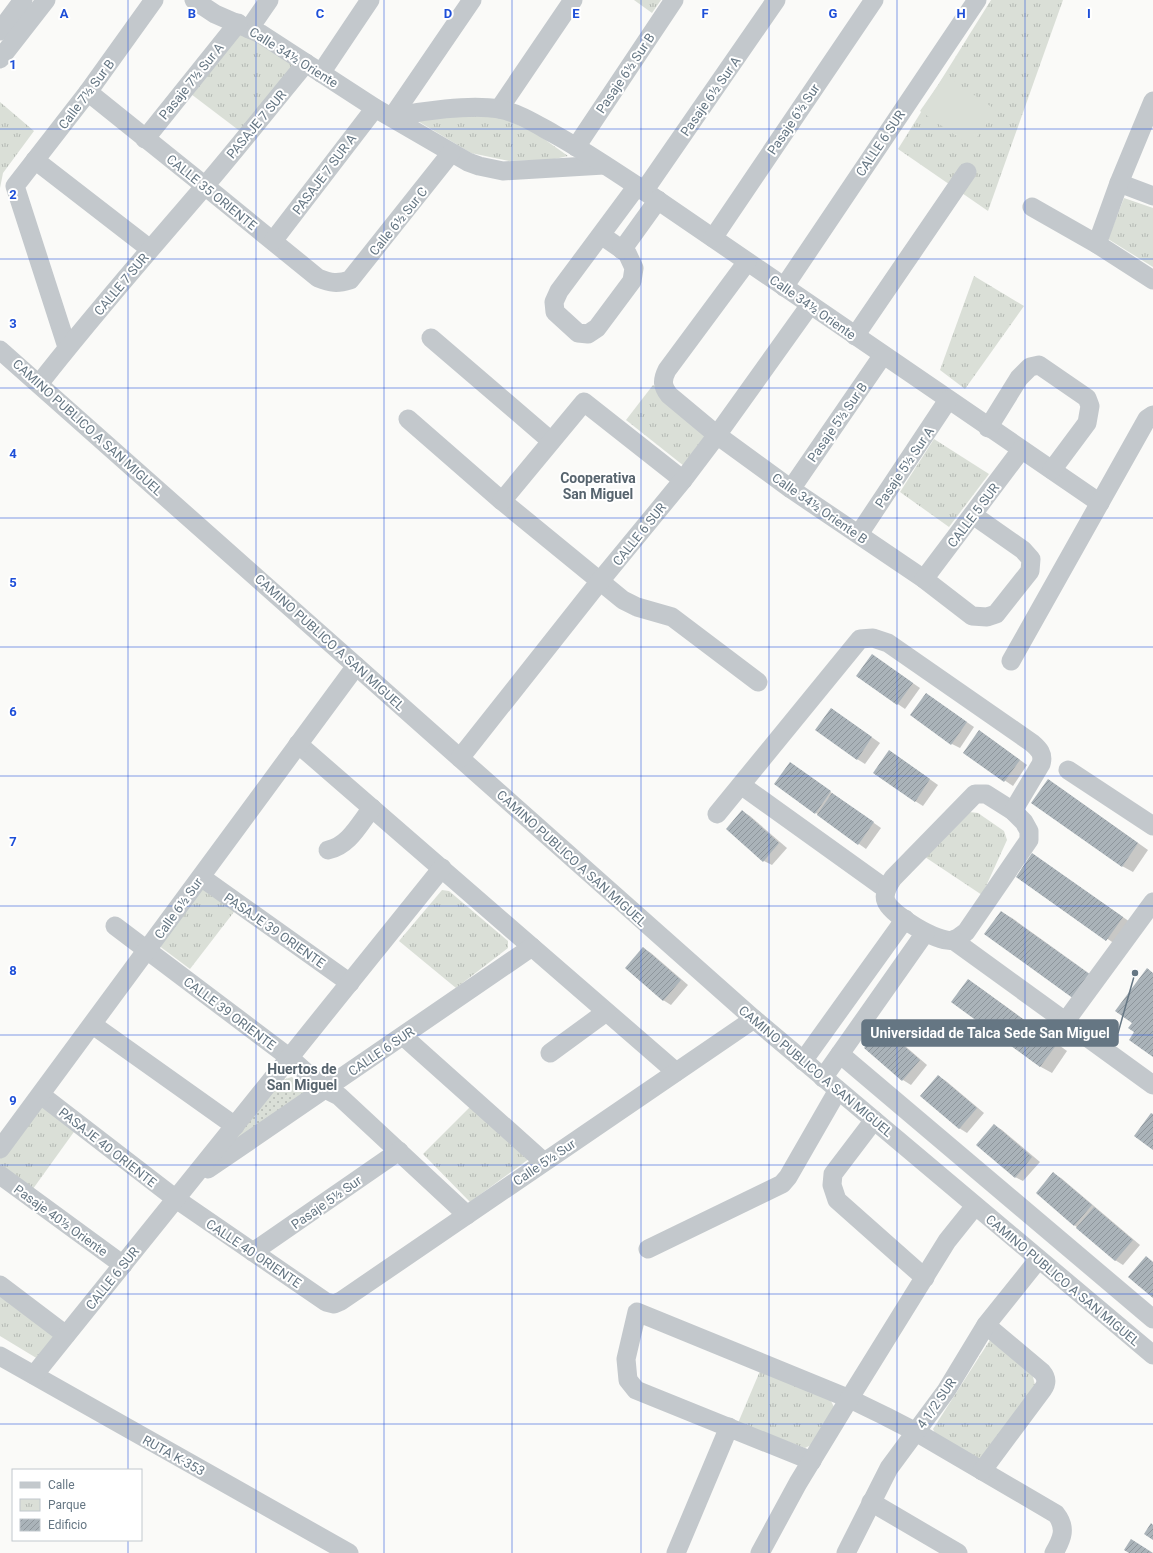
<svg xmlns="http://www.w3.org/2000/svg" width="1153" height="1553" font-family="Roboto,sans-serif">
  <defs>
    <pattern id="grass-dots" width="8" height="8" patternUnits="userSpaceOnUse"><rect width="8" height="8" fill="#dadfd7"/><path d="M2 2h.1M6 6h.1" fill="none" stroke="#b4b9b4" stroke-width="1.8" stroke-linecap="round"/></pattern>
    <pattern id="park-tufts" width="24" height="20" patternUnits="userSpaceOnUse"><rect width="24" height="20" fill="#dadfd7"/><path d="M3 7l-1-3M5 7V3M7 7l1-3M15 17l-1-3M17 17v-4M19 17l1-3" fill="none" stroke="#b4b9b4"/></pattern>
    <pattern id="building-hatch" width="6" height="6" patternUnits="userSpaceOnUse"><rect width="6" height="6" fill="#aab3b9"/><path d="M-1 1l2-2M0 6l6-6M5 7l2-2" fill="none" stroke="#8e969c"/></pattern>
  </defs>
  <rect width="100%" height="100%" fill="#fafaf8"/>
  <path fill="url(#grass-dots)" d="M292,1077L304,1090L303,1096L228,1145L282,1080Z"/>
  <g fill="url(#park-tufts)">
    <path d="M634,0H661L652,13Z"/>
    <path d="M991,0H1063L988,211L898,149Z"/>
    <path d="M240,26L300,61L245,135L187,91Z"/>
    <path d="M0,102L34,131L3,173L0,188Z"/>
    <path d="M480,115L503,118L537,134L568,156L550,160L509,161L471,153L416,120Z"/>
    <path d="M1124,198L1153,208V267L1108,239Z"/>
    <path d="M974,276L1024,306L965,389L940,370Z"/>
    <path d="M653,385L711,431L684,466L626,420Z"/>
    <path d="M934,439L989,474L949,527L900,492Z"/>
    <path d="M969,812L978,813L1004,831L1007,840L982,895L925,857Z"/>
    <path d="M206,885L237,908L190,969L158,945Z"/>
    <path d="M442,890L449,891L508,941V948L456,988L399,941Z"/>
    <path d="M40,1101L76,1129L30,1193L0,1170V1155Z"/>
    <path d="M471,1106L533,1156L470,1202L423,1154Z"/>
    <path d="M0,1293L57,1333L38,1359L0,1336Z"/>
    <path d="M990,1340L1032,1373L1035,1385L980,1460L936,1436L933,1429Z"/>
    <path d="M760,1371L830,1399L835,1409L813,1444L805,1448L738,1423Z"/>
  </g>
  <path fill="#dadfd7" d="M945,75L996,110L971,146L920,111Z"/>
  <g fill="#0003">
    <path d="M872,655L920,688L905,709L857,676Z"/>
    <path d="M926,694L974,727L960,748L952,744Z"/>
    <path d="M832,709L880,743L865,764L857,759Z"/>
    <path d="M987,736L1027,765L1013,786L964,753Z"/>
    <path d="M897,756L938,785L923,806L915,801Z"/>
    <path d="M790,763L881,828L866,849L816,813Z"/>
    <path d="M1059,787L1148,850L1133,872L1122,866Z"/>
    <path d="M742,811L750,816L787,848L772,865L764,861Z"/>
    <path d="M1033,855L1133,924L1118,946L1017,877Z"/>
    <path d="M1001,912L1012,918L1101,982Z"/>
    <path d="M643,948L651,953L688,985L671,1005L663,1000Z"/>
    <path d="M968,981L979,987L1067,1051L1052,1073L1041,1067L952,1002Z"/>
    <path d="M882,1028L890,1033L927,1065L911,1085L903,1080L865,1048Z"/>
    <path d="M938,1076L946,1081L984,1113L967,1133L959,1128Z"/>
    <path d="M994,1125L1002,1130L1040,1162L1023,1181L1015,1177Z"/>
    <path d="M1054,1174L1061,1178L1140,1245L1123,1265L1115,1260L1037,1193Z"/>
  </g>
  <g fill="url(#building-hatch)">
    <path d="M872,654L913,683L897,705L856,676Z"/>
    <path d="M926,693L967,722L951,745L910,715Z"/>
    <path d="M831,708L872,737L857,760L815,730Z"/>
    <path d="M979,730L1020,760L1004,782L963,753Z"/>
    <path d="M889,750L930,779L915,802L873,773Z"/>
    <path d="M790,762L831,791L815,814L774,784Z"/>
    <path d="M1048,779L1138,843L1122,867L1031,803Z"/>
    <path d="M832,793L874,822L858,845L817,815Z"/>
    <path d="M742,810L779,843L763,862L726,829Z"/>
    <path d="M1032,853L1123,917L1106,941L1016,877Z"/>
    <path d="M1001,911L1091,975L1074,999L984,934Z"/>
    <path d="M643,947L681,980L663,1001L625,968Z"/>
    <path d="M1147,968L1153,973V1057L1129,1040L1134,1032L1128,1028L1132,1023L1115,1011Z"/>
    <path d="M968,979L1057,1044L1040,1067L951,1002Z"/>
    <path d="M882,1027L920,1060L902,1081L864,1048Z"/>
    <path d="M938,1075L977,1108L959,1129L920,1096Z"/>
    <path d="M1151,1113L1153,1114V1150L1134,1136Z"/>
    <path d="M994,1124L1032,1157L1015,1178L976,1145Z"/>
    <path d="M1053,1172L1092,1205L1074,1226L1036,1193Z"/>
    <path d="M1094,1207L1133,1240L1115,1261L1076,1228Z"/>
    <path d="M1146,1256L1153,1262V1298L1128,1277Z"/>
    <path d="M1151,1523L1153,1525V1540L1144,1534Z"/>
    <path d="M1131,1539L1153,1553H1129L1124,1550Z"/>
  </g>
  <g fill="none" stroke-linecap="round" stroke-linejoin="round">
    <g stroke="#c3c8cc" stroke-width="19">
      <path d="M194,0L215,14L261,34L375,108L468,162L479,166L503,171L604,165"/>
      <path d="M249,29L269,0"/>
      <path d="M0,31L23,0"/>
      <path d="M0,59L46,0"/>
      <path d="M321,73L370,0"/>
      <path d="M88,92L205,186L318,278C331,283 337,284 350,280L451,153"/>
      <path d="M499,109L573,0"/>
      <path d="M392,117C421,111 470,104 499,109C519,113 536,124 554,134C583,150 610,168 637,186L1100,503"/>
      <path d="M392,117L472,0"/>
      <path d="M145,139L238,23"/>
      <path d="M576,147L674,0"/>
      <path d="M35,160L150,249"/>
      <path d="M1119,183L1153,196"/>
      <path d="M644,191L776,0"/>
      <path d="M1032,207L1097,244L1153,280"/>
      <path d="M601,235L627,253L634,268L632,281L597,328L588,334L578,333L555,312L554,302L559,291L637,186"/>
      <path d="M713,238L874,0"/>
      <path d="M273,241L375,108"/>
      <path d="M1097,244L1119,183L1153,101"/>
      <path d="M622,250L658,200"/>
      <path d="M747,262L667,370C662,380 662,386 669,395L717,435L791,489L924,579L972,616L987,617L996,614L1030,571L1031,559L1023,550L973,515"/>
      <path d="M784,287L977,0"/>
      <path d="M855,336L967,172"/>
      <path d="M431,338L551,441"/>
      <path d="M67,347L15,186L88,92L154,0"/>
      <path d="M0,350L754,1019L1153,1355"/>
      <path d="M39,384C92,316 148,252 204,187C239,146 272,104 306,63"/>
      <path d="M408,419L502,501L623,600L637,607L672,617L758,682"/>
      <path d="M988,428L1019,378L1030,367L1039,365L1087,398L1090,406L1087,423L1052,470"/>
      <path d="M791,489L883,355"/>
      <path d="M502,501L584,402L683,480"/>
      <path d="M859,534L948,400"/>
      <path d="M924,579L1021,450"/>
      <path d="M1011,661L1147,419L1153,415"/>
      <path d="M298,744L676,1072"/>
      <path d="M460,758L600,581L683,480L717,435L810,305"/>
      <path d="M1068,770L1153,826"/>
      <path d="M741,785L886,889"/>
      <path d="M975,794H986L1013,811L1024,822L1029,831V840L966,932C962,935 957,939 953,940C939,944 890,914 886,901C883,893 889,884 893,878Z"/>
      <path d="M717,814L860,639L873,638L888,643L1032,743C1039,749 1044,754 1041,764L1013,811"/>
      <path d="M328,850C349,846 360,823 372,808"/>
      <path d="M201,877L350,983"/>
      <path d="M115,926L290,1058L325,1089L339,1096L467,1215"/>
      <path d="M953,940L1153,1085"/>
      <path d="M1065,1022L1153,902"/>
      <path d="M93,1025L235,1126"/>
      <path d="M403,1036L544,1162"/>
      <path d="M550,1053L606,1012"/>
      <path d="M840,1054L1153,1319"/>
      <path d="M803,1061L905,919"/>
      <path d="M823,1078L925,933"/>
      <path d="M41,1095L176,1199L326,1302L334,1304L341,1301L754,1019"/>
      <path d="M874,1120L833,1174L832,1185L837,1200L925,1278"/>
      <path d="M0,1149L356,666"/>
      <path d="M208,1169L532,947"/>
      <path d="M0,1175L123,1265"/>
      <path d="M648,1249L782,1184L788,1177L838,1090"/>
      <path d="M253,1252L399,1151"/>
      <path d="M0,1285L66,1335"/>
      <path d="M0,1356L349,1553"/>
      <path d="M34,1375L442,868"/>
      <path d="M812,1461L636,1390L628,1380L626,1359L637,1312L850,1399L885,1416L916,1432L1056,1514C1067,1528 1062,1539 1054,1553"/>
      <path d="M982,1471L1043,1389C1047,1383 1047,1378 1042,1372L986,1325"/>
      <path d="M871,1502L958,1553"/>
      <path d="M676,1553L729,1427"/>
      <path d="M760,1553L798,1483L854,1391L947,1241L975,1206"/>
      <path d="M846,1553L889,1468L946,1391L986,1325L1038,1260"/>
    </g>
  </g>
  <path fill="none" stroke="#1d4ed8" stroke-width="1" stroke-opacity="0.55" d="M128,0V1470M256,0V1553M384,0V1553M512,0V1553M641,0V1553M769,0V1553M897,0V1553M1025,0V1553M0,129H1153M0,259H1153M0,388H1153M0,518H1153M0,647H1153M0,776H1153M0,906H1153M0,1035H1153M0,1165H1153M0,1294H1153M0,1424H1153M128,1540V1553"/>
  <g text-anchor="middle" stroke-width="4" stroke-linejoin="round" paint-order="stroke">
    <g font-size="13" fill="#657683" stroke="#fff">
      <text transform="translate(294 57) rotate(32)" y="5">Calle 34½ Oriente</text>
      <text transform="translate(625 73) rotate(-56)" y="5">Pasaje 6½ Sur B</text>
      <text transform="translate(191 81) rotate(-51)" y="5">Pasaje 7½ Sur A</text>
      <text transform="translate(86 94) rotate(-53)" y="5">Calle 7½ Sur B</text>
      <text transform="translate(710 96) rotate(-55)" y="5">Pasaje 6½ Sur A</text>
      <text transform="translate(793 119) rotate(-56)" y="5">Pasaje 6½ Sur</text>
      <text transform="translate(256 124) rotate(-50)" y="5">PASAJE 7 SUR</text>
      <text transform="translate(880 143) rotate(-56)" y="5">CALLE 6 SUR</text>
      <text transform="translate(324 174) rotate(-53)" y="5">PASAJE 7 SUR A</text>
      <text transform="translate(212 192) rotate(39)" y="5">CALLE 35 ORIENTE</text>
      <text transform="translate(398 221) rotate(-51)" y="5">Calle 6½ Sur C</text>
      <text transform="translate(121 284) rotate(-50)" y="5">CALLE 7 SUR</text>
      <text transform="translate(813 307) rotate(35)" y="5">Calle 34½ Oriente</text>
      <text transform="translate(837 422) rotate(-55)" y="5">Pasaje 5½ Sur B</text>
      <text transform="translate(88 427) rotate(42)" y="5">CAMINO PUBLICO A SAN MIGUEL</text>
      <text transform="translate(904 467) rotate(-56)" y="5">Pasaje 5½ Sur A</text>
      <text transform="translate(820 508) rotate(35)" y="5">Calle 34½ Oriente B</text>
      <text transform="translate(973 515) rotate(-53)" y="5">CALLE 5 SUR</text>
      <text transform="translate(639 534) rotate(-51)" y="5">CALLE 6 SUR</text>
      <text transform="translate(330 642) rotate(42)" y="5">CAMINO PUBLICO A SAN MIGUEL</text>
      <text transform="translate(572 858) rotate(42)" y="5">CAMINO PUBLICO A SAN MIGUEL</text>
      <text transform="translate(178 908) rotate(-54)" y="5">Calle 6½ Sur</text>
      <text transform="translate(275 930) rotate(35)" y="5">PASAJE 39 ORIENTE</text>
      <text transform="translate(230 1013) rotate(37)" y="5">CALLE 39 ORIENTE</text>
      <text transform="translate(381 1051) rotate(-34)" y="5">CALLE 6 SUR</text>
      <text transform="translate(816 1071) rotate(40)" y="5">CAMINO PUBLICO A SAN MIGUEL</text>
      <text transform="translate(108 1147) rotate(38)" y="5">PASAJE 40 ORIENTE</text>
      <text transform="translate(544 1162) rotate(-34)" y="5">Calle 5½ Sur</text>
      <text transform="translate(326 1202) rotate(-35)" y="5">Pasaje 5½ Sur</text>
      <text transform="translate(61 1220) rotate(36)" y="5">Pasaje 40½ Oriente</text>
      <text transform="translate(254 1253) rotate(34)" y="5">CALLE 40 ORIENTE</text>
      <text transform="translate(112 1278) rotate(-51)" y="5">CALLE 6 SUR</text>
      <text transform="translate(1063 1280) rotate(40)" y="5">CAMINO PUBLICO A SAN MIGUEL</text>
      <text transform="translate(936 1403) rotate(-55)" y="5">4 1/2 SUR</text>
      <text transform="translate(174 1455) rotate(29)" y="5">RUTA K-353</text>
    </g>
    <g font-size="14" font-weight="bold" fill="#57646e" stroke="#fff">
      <text x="598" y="483">Cooperativa<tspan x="598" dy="16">San Miguel</tspan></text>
      <text x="302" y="1074">Huertos de<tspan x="302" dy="16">San Miguel</tspan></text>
    </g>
  </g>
  <g font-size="13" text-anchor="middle" font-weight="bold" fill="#1d4ed8" stroke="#fff" stroke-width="4" stroke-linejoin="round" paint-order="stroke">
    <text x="64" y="18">A</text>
    <text x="192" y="18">B</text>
    <text x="320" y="18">C</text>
    <text x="448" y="18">D</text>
    <text x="576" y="18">E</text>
    <text x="705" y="18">F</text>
    <text x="833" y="18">G</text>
    <text x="961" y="18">H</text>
    <text x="1089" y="18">I</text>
    <text x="13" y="69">1</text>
    <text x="13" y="199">2</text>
    <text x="13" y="328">3</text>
    <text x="13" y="458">4</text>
    <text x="13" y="587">5</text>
    <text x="13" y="716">6</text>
    <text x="13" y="846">7</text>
    <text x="13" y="975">8</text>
    <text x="13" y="1105">9</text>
  </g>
  <path fill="none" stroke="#657683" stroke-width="1.5" d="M1135 973L1118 1033"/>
  <circle fill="#657683" stroke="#fff" stroke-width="1.5" cx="1135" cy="973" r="4"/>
  <rect fill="#657683" stroke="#657683" stroke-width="1.5" x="862" y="1020" width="256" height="26" rx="4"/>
  <g font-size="14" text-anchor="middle" font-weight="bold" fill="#fff">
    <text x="990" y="1038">Universidad de Talca Sede San Miguel</text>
  </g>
  <rect x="12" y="1469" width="130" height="72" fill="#ffffff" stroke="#c1c8cd"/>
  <rect x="20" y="1482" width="20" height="6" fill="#c3c8cc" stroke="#c1c8cd"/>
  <text x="48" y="1489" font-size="12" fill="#657683">Calle</text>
  <rect x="20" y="1499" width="20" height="12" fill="url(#park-tufts)" stroke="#c1c8cd"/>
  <text x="48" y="1509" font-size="12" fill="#657683">Parque</text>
  <rect x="20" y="1519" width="20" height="12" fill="url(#building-hatch)" stroke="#c1c8cd"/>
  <text x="48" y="1529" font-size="12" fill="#657683">Edificio</text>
</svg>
